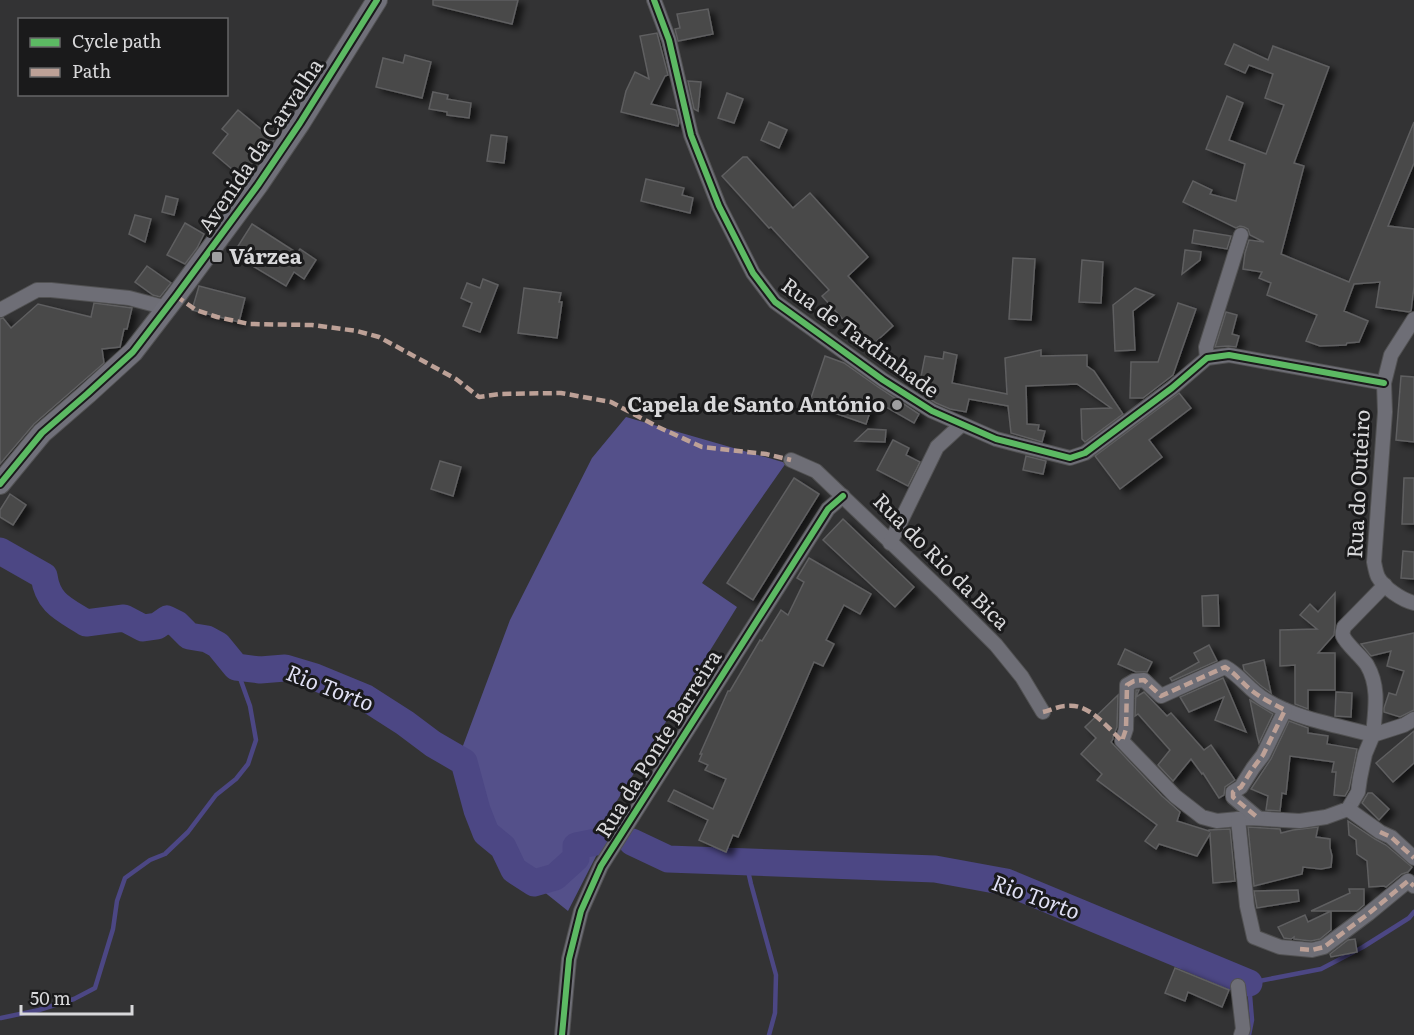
<svg xmlns="http://www.w3.org/2000/svg" width="1414" height="1035" font-family="Literata,serif">
  <defs>
    <filter id="shadow"><feDropShadow dx="6" dy="4" stdDeviation="3" flood-color="#0009"/></filter>
  </defs>
  <rect width="100%" height="100%" fill="#333334"/>
  <path fill="#54508a" d="M626,417L786,463L702,583L737,607L610,812L615,819L568,911L528,879L471,791L466,754L461,751L510,620L592,458Z"/>
  <g fill="none" stroke-linecap="round" stroke-linejoin="round">
    <g stroke="#4c4784" stroke-width="4.5">
      <path d="M746,862L751,884L776,975L775,1013L769,1035"/>
      <path d="M1,1018L39,1010L74,999L95,988L113,929L117,901L125,878L150,860L165,854L188,832L216,795L236,779L248,764L256,740L250,706L236,667"/>
      <path d="M1249,1035L1252,1020L1249,983L1321,969L1363,947L1409,918L1414,912"/>
    </g>
    <g stroke="#4c4784" stroke-width="27">
      <path d="M0,551L44,576C48,604 64,609 86,623L124,618L143,628L157,626L167,619L177,624L189,636L207,639L218,645L236,667L260,670L285,668L315,677L366,698L405,723L433,744L464,762L477,810L486,833L503,847L514,870L534,883L555,877L576,858V846L601,841"/>
      <path d="M632,842L668,859L935,869L1006,882L1249,983"/>
    </g>
  </g>
  <g fill="#48484a" stroke="#5f5f60" stroke-width="1.5" filter="url(#shadow)">
    <path d="M433,0H518L512,24L433,5Z"/>
    <path d="M708,9L713,34L678,41L675,29L680,28L677,14Z"/>
    <path d="M657,33L668,75L665,76L651,104L676,110L679,122L678,126L621,112L626,91L635,72L649,79L640,36Z"/>
    <path d="M1234,44L1268,60L1273,46L1329,67L1294,163L1304,166L1281,254L1349,282L1414,122V163L1388,226L1414,229V287L1411,311L1409,312L1376,307L1380,282L1354,284L1344,311L1368,321L1359,342L1347,343L1346,345L1320,346L1306,341L1317,315L1267,295L1271,283L1259,278L1262,272L1243,269L1245,253L1249,240L1264,242L1250,235L1248,229L1244,227L1240,226L1236,228L1183,202L1193,181L1212,190L1210,194L1236,201L1245,164L1206,149L1227,96L1243,103L1229,140L1266,154L1284,105L1265,98L1273,74L1249,65L1245,73L1225,64Z"/>
    <path d="M405,55L431,62L422,98L376,87L383,58L403,63Z"/>
    <path d="M688,81L701,82L698,111L694,109Z"/>
    <path d="M433,92L448,95L447,99L471,103L469,118L447,115V112L429,109Z"/>
    <path d="M727,93L743,99L734,123L718,118Z"/>
    <path d="M238,110L274,140L246,181L213,153L228,134L222,129Z"/>
    <path d="M769,122L787,130L779,148L761,140Z"/>
    <path d="M491,135L507,137L504,163L487,161Z"/>
    <path d="M743,157H747L793,208L810,193L868,257L848,276L893,326L869,348L822,296L829,290L771,227L769,228L722,176Z"/>
    <path d="M646,179L684,188L682,195L693,198L690,213L641,201Z"/>
    <path d="M166,196L178,199L174,215L162,212Z"/>
    <path d="M135,215L151,219L145,242L129,234Z"/>
    <path d="M185,223L204,234L197,248L185,264L167,255Z"/>
    <path d="M252,224L297,253L300,249L316,260L304,279L294,272L286,286L233,254Z"/>
    <path d="M1194,230L1231,236L1227,249L1192,243Z"/>
    <path d="M1185,250L1201,252L1200,260L1182,274Z"/>
    <path d="M1013,258L1035,259L1031,320L1009,319Z"/>
    <path d="M1082,260L1103,262L1101,303L1079,302Z"/>
    <path d="M147,266L171,283L160,297L153,295L135,282Z"/>
    <path d="M483,279L498,285L480,332L463,326L472,303L461,298L467,283L480,288Z"/>
    <path d="M199,286L245,298L239,322L192,310Z"/>
    <path d="M524,288L561,293L559,302H562L557,338L518,333Z"/>
    <path d="M1135,288L1154,295L1133,311L1135,350L1115,351L1113,305Z"/>
    <path d="M94,303L132,308L127,329H124L120,347L102,349L104,363L34,424L0,464V319L3,318L11,328L38,304L91,317Z"/>
    <path d="M1178,303L1196,309L1173,375L1143,398H1130L1131,362H1158Z"/>
    <path d="M1226,312L1237,315L1232,334L1239,336L1236,347L1228,346L1215,347Z"/>
    <path d="M1041,350V356L1087,355V366L1094,371L1123,414L1085,442L1082,439L1081,409L1111,408L1077,384L1026,386L1027,424L1039,425L1038,430L1045,431L1042,442L1011,433L1008,406L969,399L966,412L950,409L936,403L918,392L925,356L943,359L944,352L957,355L952,383L1007,394L1005,358Z"/>
    <path d="M825,356L844,363L878,387L919,414L914,423L874,400L866,424L809,404Z"/>
    <path d="M1401,376L1414,377V442L1396,440Z"/>
    <path d="M1179,393L1191,408L1149,440L1162,457L1120,489L1095,456Z"/>
    <path d="M868,429L886,430L885,442L855,441Z"/>
    <path d="M893,440L909,448L906,455L920,462L908,486L877,470Z"/>
    <path d="M1026,456L1046,461L1043,474L1023,470Z"/>
    <path d="M440,461L461,467L453,496L431,489Z"/>
    <path d="M794,478L819,494L753,600L727,583Z"/>
    <path d="M1404,478H1414V524H1402Z"/>
    <path d="M10,494L26,505L13,525L0,517V510Z"/>
    <path d="M843,519L914,587L895,607L823,540Z"/>
    <path d="M1403,551L1414,552V579L1401,578Z"/>
    <path d="M809,558L871,594L860,614L844,605L826,640L834,644L823,666L814,662L738,837L733,835L726,852L699,840L708,820L668,801L674,790L713,809L726,779L705,770L708,765L699,761L702,754H700L728,691H730L760,640L762,641L781,610L788,615L804,582L797,578Z"/>
    <path d="M1335,593V625L1334,635L1318,653H1335V690H1308V709L1295,704V665L1280,666V630L1317,629L1300,615L1310,604L1318,612Z"/>
    <path d="M1218,595L1219,626H1203L1202,596Z"/>
    <path d="M1414,633V710L1400,717L1384,712V708L1389,693L1396,695L1404,671L1387,666L1391,651L1371,656L1361,644Z"/>
    <path d="M1209,645L1217,661L1172,681L1170,678L1199,662L1194,653Z"/>
    <path d="M1125,649L1152,662L1147,672H1136L1118,664Z"/>
    <path d="M1264,660L1271,693L1260,685L1244,670L1243,665Z"/>
    <path d="M1223,678L1230,694L1246,732L1215,720L1224,697L1189,712L1180,697Z"/>
    <path d="M1136,690H1139L1136,697L1144,692L1167,716L1171,713L1204,750L1211,745L1235,780L1225,787L1224,795L1219,798L1203,773L1202,774L1191,759L1173,781L1158,765L1170,750L1138,714L1135,716Z"/>
    <path d="M1336,692L1352,693L1351,717L1335,716Z"/>
    <path d="M1118,695L1117,727L1113,737V739L1111,742L1162,796L1180,812L1177,821L1209,831V830L1230,829L1235,881L1213,883L1210,834L1197,856L1159,844L1156,849L1145,841L1157,825L1097,780L1102,774L1081,754L1096,738L1085,727Z"/>
    <path d="M1250,700L1273,714L1259,743L1257,735Z"/>
    <path d="M1289,721L1308,728V733L1328,736L1327,744L1357,749L1349,789L1345,796L1334,795L1336,772H1332L1334,762L1290,756L1286,794L1282,793L1280,811L1266,810L1268,796L1251,789L1271,759Z"/>
    <path d="M1414,731V763L1393,782L1376,763Z"/>
    <path d="M1368,793H1372L1389,809L1379,820L1362,803Z"/>
    <path d="M1348,821L1375,839L1386,845L1412,867L1408,872L1402,874L1386,887L1384,886L1369,887L1367,861L1357,854L1356,840L1349,835Z"/>
    <path d="M1248,827L1280,829L1281,833L1293,830L1318,827L1316,837L1330,839V848L1332,856L1331,867L1321,869L1303,867L1302,874L1254,886Z"/>
    <path d="M1349,889H1364V905L1357,911H1331V930L1320,939L1311,941L1294,939V937L1291,939L1284,938L1278,927L1305,915L1308,922L1331,911H1311L1350,893Z"/>
    <path d="M1298,890L1299,901L1257,908L1254,891Z"/>
    <path d="M1355,939L1357,952L1331,957L1330,954L1348,940Z"/>
    <path d="M1175,968L1229,990L1222,1007L1188,992L1185,1001L1165,993Z"/>
  </g>
  <g fill="none" stroke-linecap="round" stroke-linejoin="round">
    <g stroke="#515152" stroke-width="16">
      <g id="street">
        <path d="M654,0L669,40L691,135L719,206L753,273L775,302L883,380L932,411L996,439L1070,458L1085,453L1172,388L1207,358L1229,355L1384,383"/>
        <path d="M0,310L37,290H51L129,298L167,308"/>
        <path d="M1414,319L1391,355L1384,383L1385,412L1374,562C1375,567 1376,573 1378,577C1384,588 1402,600 1414,603"/>
        <path d="M1207,358L1206,347L1241,235"/>
        <path d="M791,460L816,471L943,592L996,645L1022,677L1043,712"/>
        <path d="M890,543L937,447L961,425"/>
        <path d="M1385,585L1344,627C1343,631 1342,632 1343,636C1346,644 1362,657 1367,665C1380,687 1375,711 1373,735C1336,725 1296,719 1264,699C1249,690 1240,675 1225,667L1161,696L1144,680L1134,681L1127,685L1126,729L1122,741L1175,796L1202,817L1217,821L1249,818L1300,821L1326,817L1348,809L1358,792L1360,778L1365,754L1373,735L1404,725L1414,719"/>
        <path d="M1348,809L1380,832L1391,837L1414,858"/>
        <path d="M1258,818L1233,797V792L1241,787L1253,768L1263,755L1285,710"/>
        <path d="M1238,819L1247,906L1254,937L1280,947L1312,950L1324,947L1368,914L1408,881L1414,886"/>
        <path d="M1238,986L1243,1029L1241,1035"/>
        <path d="M562,1035L569,959L581,911L601,866L828,509L843,496"/>
      </g>
    </g>
    <g stroke="#515152" stroke-width="22">
      <path id="secondary" d="M0,484L42,433L87,394L133,352L176,296L258,185L300,123L377,0"/>
    </g>
    <use href="#street" stroke="#6e6e76" stroke-width="14"/>
    <use href="#secondary" stroke="#707079" stroke-width="20"/>
    <g stroke="#bda197" stroke-width="4.5" stroke-dasharray="9 4.5" stroke-linecap="butt">
      <path d="M176,296L196,310L217,317L249,324L312,325L357,331L379,337L456,379L479,397L500,394L561,393L611,402L658,427L702,447L766,454L791,460"/>
      <path d="M1043,712C1051,710 1059,706 1067,706C1089,703 1107,727 1122,741L1126,729L1127,685L1134,681L1144,680L1161,696L1225,667C1236,674 1241,682 1251,690C1261,698 1273,704 1285,710L1263,755L1253,768L1241,787L1233,792V797L1258,818"/>
      <path d="M1380,832L1391,837L1414,858"/>
      <path d="M1300,949L1312,950L1324,947L1368,914L1408,881L1414,886"/>
    </g>
    <g stroke="#1a1a1b" stroke-width="10">
      <g id="cycleway">
        <path d="M654,0L669,40L691,135L719,206L753,273L775,302L883,380L932,411L996,439L1070,458L1085,453L1172,388L1207,358L1229,355L1384,383"/>
        <path d="M0,484L42,433L87,394L133,352L176,296L258,185L300,123L377,0"/>
        <path d="M562,1035L569,959L581,911L601,866L828,509L843,496"/>
      </g>
    </g>
    <use href="#cycleway" stroke="#5cba63" stroke-width="6"/>
  </g>
  <g fill="#9e9ea0" stroke="#1a1a1b" stroke-width="2">
    <rect x="211" y="251" width="12" height="12" rx="3"/>
    <circle cx="897" cy="405" r="6"/>
  </g>
  <g text-anchor="middle" stroke-width="6" stroke-linejoin="round" paint-order="stroke">
    <g font-size="21" fill="#d8d8da" stroke="#1a1a1b">
      <text transform="translate(261 146) rotate(-56)" y="7">Avenida da Carvalha</text>
      <text transform="translate(860 338) rotate(36)" y="7">Rua de Tardinhade</text>
      <text transform="translate(1359 484) rotate(-87)" y="7">Rua do Outeiro</text>
      <text transform="translate(941 562) rotate(45)" y="7">Rua do Rio da Bica</text>
      <text transform="translate(659 744) rotate(-58)" y="7">Rua da Ponte Barreira</text>
    </g>
    <g font-size="21" font-weight="bold" fill="#d8d8da" stroke="#1a1a1b" text-anchor="start">
      <text x="229" y="264">Várzea</text>
      <text x="885" y="412" text-anchor="end">Capela de Santo António</text>
    </g>
    <g font-size="22" font-style="italic" fill="#dfdff3" stroke="#1a1a1b">
      <text transform="translate(330 688) rotate(21)" y="8">Rio Torto</text>
      <text transform="translate(1036 897) rotate(20)" y="8">Rio Torto</text>
    </g>
  </g>
  <rect x="18" y="18" width="210" height="78" fill="#1a1a1b" stroke="#666667" stroke-width="1.5"/>
  <rect x="30" y="38" width="30" height="9" fill="#5cba63" stroke="#666667" stroke-width="1.5"/>
  <text x="72" y="48" font-size="18" fill="#d8d8da">Cycle path</text>
  <rect x="30" y="68" width="30" height="9" fill="#bda197" stroke="#666667" stroke-width="1.5"/>
  <text x="72" y="78" font-size="18" fill="#d8d8da">Path</text>
  <path d="M21 1005v9h111v-9" fill="none" stroke="#d8d8da" stroke-width="3"/>
  <text x="30" y="1005" font-size="18" fill="#d8d8da" stroke="#1a1a1b" stroke-width="4.5" paint-order="stroke">50 m</text>
</svg>
